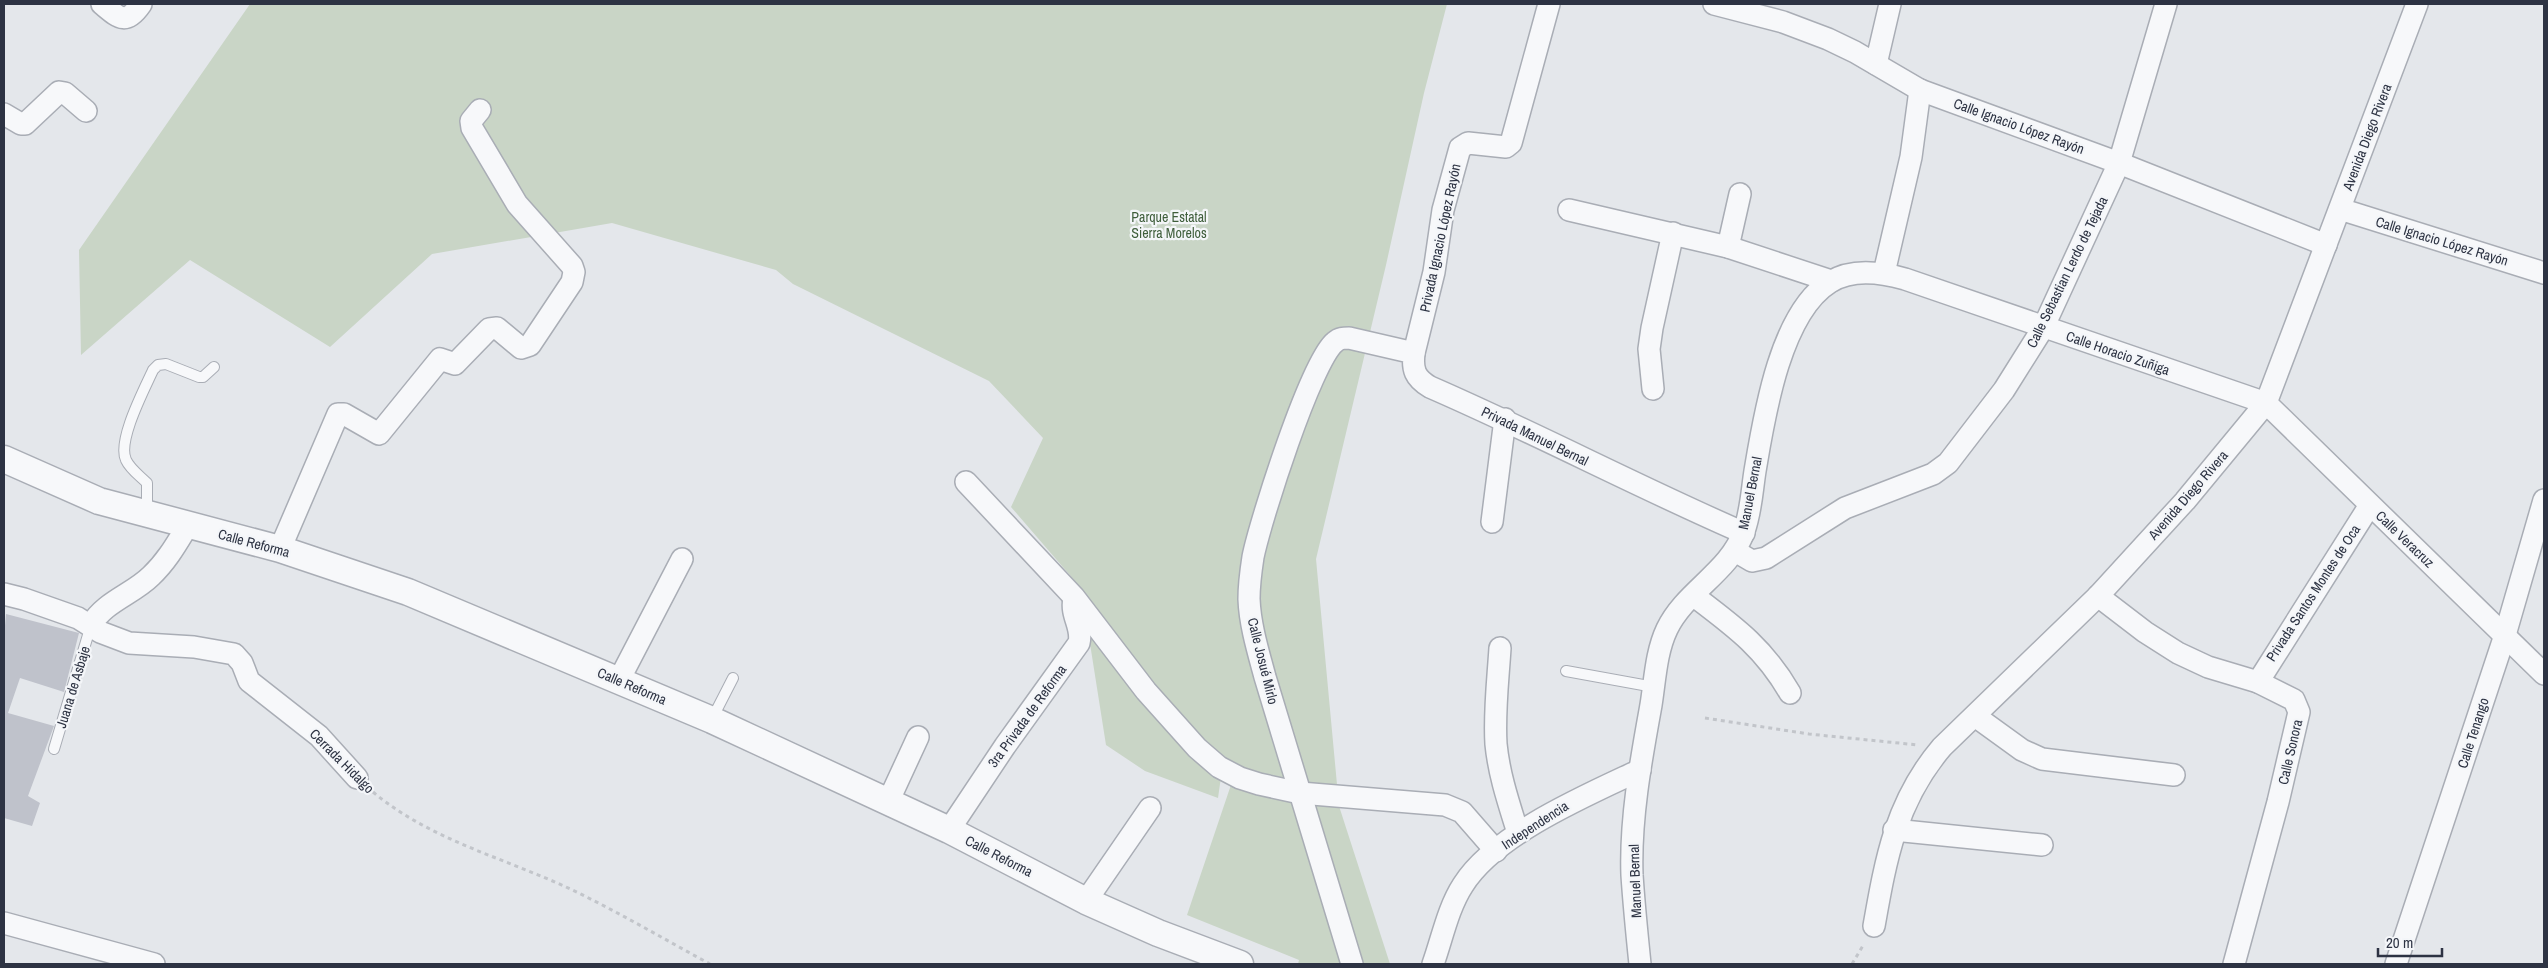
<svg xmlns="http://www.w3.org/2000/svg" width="2548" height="968" font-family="'Archivo Narrow',sans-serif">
  <rect width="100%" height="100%" fill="#e4e7eb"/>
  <path fill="#c9d5c6" d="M250,4H1447L1424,93L1386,265L1316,559L1339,806L1390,964H1298L1299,960L1187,915L1236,770L1224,756L1218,798L1145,771L1106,745L1085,612L1087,595L1011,507L1043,438L989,381L793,284L776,270L612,223L432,254L330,347L190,260L81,355L79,250Z"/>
  <path fill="#bfc2cb" d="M6,614L79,633L64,692L20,678L8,713L54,726L28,796L40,803L32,826L4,818V637Z"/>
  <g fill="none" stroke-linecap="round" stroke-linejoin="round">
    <g stroke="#a9adb5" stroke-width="12">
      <g id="service">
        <path d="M147,512V483C140,476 130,469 126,460C117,441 144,390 153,370L158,365L166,364L199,377H203L214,367"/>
        <path d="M1566,671L1654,687"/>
        <path d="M712,719L733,678"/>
        <path d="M54,749L91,625"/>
      </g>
    </g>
    <g stroke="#a9adb5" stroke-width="24">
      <g id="minor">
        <path d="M102,4C119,18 126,26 141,4"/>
        <path d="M1714,4L1783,22L1828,39L1855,52L1920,90L2119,163L2326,245"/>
        <path d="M1876,64L1890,4"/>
        <path d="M4,114L21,124H25L59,92L65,93L86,111"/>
        <path d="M2340,209L2544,273"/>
        <path d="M1569,210L1728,247L1831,281"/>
        <path d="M1728,247L1740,194"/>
        <path d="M1884,273L1911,157L1920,90"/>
        <path d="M1414,353L1434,272L1443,210L1460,148L1468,143L1506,147L1511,143L1549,4"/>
        <path d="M1653,389L1649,349L1652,328L1673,233"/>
        <path d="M966,482L1074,597L1146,691L1197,748L1219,767L1240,778L1259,784L1300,793L1445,805L1462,812L1496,851"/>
        <path d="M1492,522L1505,419"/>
        <path d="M280,549L338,414H344L379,434L440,359L455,364L489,329L497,328L521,348L530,345L572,282L574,272L572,266L517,204L472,128L471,121L480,110"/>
        <path d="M1735,551L1752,561L1766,558L1845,508L1933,474L1948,463L2004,390L2043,328L2119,163L2166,4"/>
        <path d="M4,594L24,599L78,618L100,632L129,643L194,647L234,654L242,663L249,681L319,736L357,778"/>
        <path d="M1694,596C1735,627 1764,648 1790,693"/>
        <path d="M2098,596L2145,632L2178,653L2208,667L2258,682L2294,700L2299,712L2278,802L2234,964"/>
        <path d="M91,625C104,602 133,594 151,576C167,561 177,543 188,525"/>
        <path d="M1500,648C1498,680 1494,712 1496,744C1499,775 1509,804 1518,833"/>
        <path d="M619,680L682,559"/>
        <path d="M2258,682L2370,505"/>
        <path d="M1975,716L2022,750L2042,759L2174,775"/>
        <path d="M888,802L918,737"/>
        <path d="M949,830L1005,746L1079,643C1083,627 1070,616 1074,598"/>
        <path d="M1894,830L2042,845"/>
        <path d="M1086,901L1150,808"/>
        <path d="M4,923L154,964"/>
        <path d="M1874,926C1886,858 1896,801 1942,747L2098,596L2185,501L2266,403L2417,4"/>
        <path d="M1352,964L1265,677C1258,651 1250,625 1249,599C1249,586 1251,570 1253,557C1260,522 1311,361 1335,342C1339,338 1344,338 1349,338L1414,353C1412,370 1415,378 1430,387C1536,433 1638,487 1744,533"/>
        <path d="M1433,964C1442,939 1448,908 1463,885C1495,834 1587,795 1640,770"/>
        <path d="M1640,964C1637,935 1634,905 1632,875C1630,819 1641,760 1651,705C1655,680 1656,652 1667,629C1685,591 1730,572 1744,531C1751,512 1752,490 1755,471C1764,417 1780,313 1830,282C1852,268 1881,272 1905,279L2266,403L2544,674"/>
        <path d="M2396,964L2505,635L2544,500"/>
      </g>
    </g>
    <g stroke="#a9adb5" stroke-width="29">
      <path id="tertiary" d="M4,459L99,501L280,549L408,592L712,720L949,830L1086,901L1158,933L1240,964"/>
    </g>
    <g stroke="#c2c5ca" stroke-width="3" stroke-dasharray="4 4" stroke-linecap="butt">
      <path d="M1705,718L1809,734L1918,745"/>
      <path d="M373,792C429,839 501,857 566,887C615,910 662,938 710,964"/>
      <path d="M1852,964L1864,944"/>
    </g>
    <use href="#service" stroke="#f7f8fa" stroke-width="10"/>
    <use href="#minor" stroke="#f7f8fa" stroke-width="21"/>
    <use href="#tertiary" stroke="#f7f8fa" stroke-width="26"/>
  </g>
  <g text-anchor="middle" stroke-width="4.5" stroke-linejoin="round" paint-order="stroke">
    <g font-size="14" fill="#2d3343" stroke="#f4f6f9">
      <text transform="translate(2019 126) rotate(20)" y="5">Calle Ignacio López Rayón</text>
      <text transform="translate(2367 137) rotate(-69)" y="5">Avenida Diego Rivera</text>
      <text transform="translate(1440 238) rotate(-78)" y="5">Privada Ignacio López Rayón</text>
      <text transform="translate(2442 241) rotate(17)" y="5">Calle Ignacio López Rayón</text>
      <text transform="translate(2067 272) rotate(-64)" y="5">Calle Sebastian Lerdo de Tejada</text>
      <text transform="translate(2118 353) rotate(19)" y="5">Calle Horacio Zuñiga</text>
      <text transform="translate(1535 436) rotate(26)" y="5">Privada Manuel Bernal</text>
      <text transform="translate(1750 493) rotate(-79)" y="5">Manuel Bernal</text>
      <text transform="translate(2188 495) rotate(-49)" y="5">Avenida Diego Rivera</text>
      <text transform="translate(2405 539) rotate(44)" y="5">Calle Veracruz</text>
      <text transform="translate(254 543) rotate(15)" y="5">Calle Reforma</text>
      <text transform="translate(2313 593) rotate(-57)" y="5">Privada Santos Montes de Oca</text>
      <text transform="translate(1263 661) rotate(76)" y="5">Calle Josué Mirlo</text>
      <text transform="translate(632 686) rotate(23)" y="5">Calle Reforma</text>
      <text transform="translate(73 687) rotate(-73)" y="5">Juana de Asbaje</text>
      <text transform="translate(1027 716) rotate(-54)" y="5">3ra Privada de Reforma</text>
      <text transform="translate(2473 733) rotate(-72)" y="5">Calle Tenango</text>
      <text transform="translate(2290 752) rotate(-77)" y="5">Calle Sonora</text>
      <text transform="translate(342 761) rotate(45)" y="5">Cerrada Hidalgo</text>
      <text transform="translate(1535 825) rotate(-33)" y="5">Independencia</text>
      <text transform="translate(999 856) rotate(27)" y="5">Calle Reforma</text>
      <text transform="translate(1635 881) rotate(-92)" y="5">Manuel Bernal</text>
    </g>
    <g font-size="14" fill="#3f5e3b" stroke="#f4f6f9">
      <text x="1169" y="222">Parque Estatal<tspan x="1169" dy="16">Sierra Morelos</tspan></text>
    </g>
  </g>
  <rect width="2548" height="968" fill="none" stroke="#2d3343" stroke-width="10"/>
  <path d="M2378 948v8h64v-8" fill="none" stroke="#2d3343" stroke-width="2.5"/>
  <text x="2386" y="948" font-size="15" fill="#2d3343" stroke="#f4f6f9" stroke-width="4" paint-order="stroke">20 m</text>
</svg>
